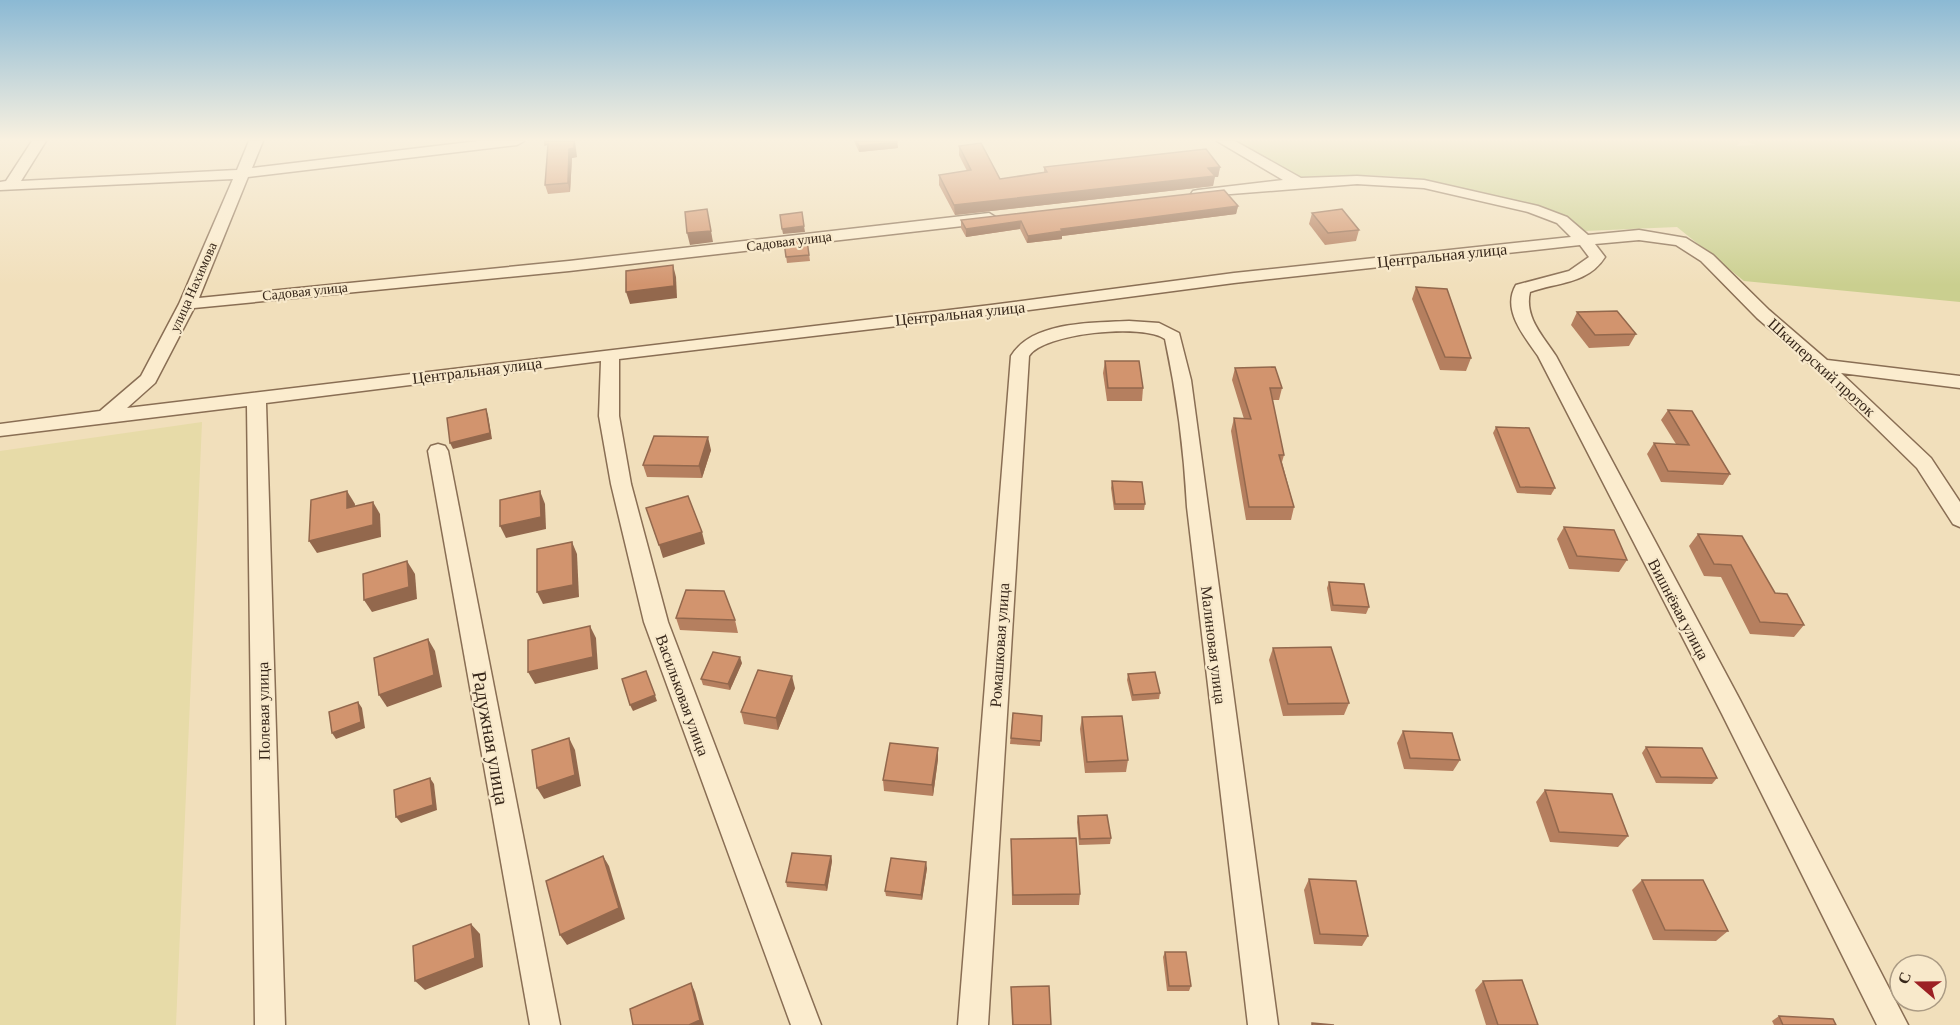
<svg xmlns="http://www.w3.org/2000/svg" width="1960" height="1025" font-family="'Crimson Pro',serif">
  <rect width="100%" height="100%" fill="#f1dfbb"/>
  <path fill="#e7dba8" d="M202,422L176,1025H0V451Z"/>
  <path fill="#cacf8f" d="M1231,141H1740L1737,146L1756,145L1746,141H1960V302L1744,281L1677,227L1585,231L1566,217L1465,190L1403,177L1363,175L1301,178Z"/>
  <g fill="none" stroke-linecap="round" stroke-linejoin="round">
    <g stroke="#896e54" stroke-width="3">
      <g id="minor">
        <path d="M32,141H46L21,181L237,170L249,141H263L252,168L478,141H524L517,145L248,177L199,298L569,261L989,213L997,218L989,223L569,271L194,308L155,383L127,408L991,305L1234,273L1571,237L1557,223L1528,212L1424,188L1357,184L1193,197L1191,194L1193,191L1198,190L1283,180L1217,141H1235L1301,178L1357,176L1424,180L1538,206L1567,217L1588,235L1639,230L1686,238L1713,255L1769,310L1827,360L1960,376V388L1841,373L1931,458L1960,502V527L1953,524L1917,468L1816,369L1757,318L1701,261L1676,245L1639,240L1595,244L1605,257C1588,284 1558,282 1530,292C1524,317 1543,336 1556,356L1740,700L1908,1025H1877L1722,714L1538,356C1525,337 1501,310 1516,285L1569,271L1589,257L1580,245L1234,283L991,315L619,359V416L631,484L668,622L821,1025H791L644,622L611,484L599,416L601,361L266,403L285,1025H255L247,406L0,436V424L100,411L141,376L179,304L233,179L0,190V182L6,181Z"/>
        <path d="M1129,321L1159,323L1179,333L1191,380L1278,1025H1248L1187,507C1184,450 1177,395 1165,339C1144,323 1043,333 1029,356L988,1025H958L1011,356C1032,321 1092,323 1129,321Z"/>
        <path d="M438,444L445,446L448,451L560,1025H530L428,451L431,446Z"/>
      </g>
    </g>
    <use href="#minor" fill="#fbecce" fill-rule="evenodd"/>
  </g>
  <g fill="#b57f5f">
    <path d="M854,141H897L898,148L859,152Z"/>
    <path d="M959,146L1000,179L1044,172V167H1220L1218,177H1214L1213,186L955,215L939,185V175L967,171L959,155Z"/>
    <path d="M548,153L577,157L572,158L570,192L548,194L545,185Z"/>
    <path d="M1238,206L1236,214L1062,236V239L1027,243L1020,229L966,237L961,228V220Z"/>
    <path d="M1312,213L1359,230L1356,241L1325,245L1309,224Z"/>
    <path d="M807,240L810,261L787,263L784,242Z"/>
    <path d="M1416,287L1471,358L1466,371L1440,370L1412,299Z"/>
    <path d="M1577,312L1636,334L1629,346L1589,348L1571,325Z"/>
    <path d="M1105,361L1143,388L1142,401H1107L1103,373Z"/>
    <path d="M1235,368L1282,388L1279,400H1272L1284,455L1282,462L1294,507L1291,520H1246L1231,431L1234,418L1244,419L1232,380Z"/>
    <path d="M1668,410L1730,474L1723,485L1661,482L1647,454L1654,443L1676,444L1661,420Z"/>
    <path d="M1496,427L1555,488L1551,495L1517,493L1493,433Z"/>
    <path d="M711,450L702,478L647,477L643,465Z"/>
    <path d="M1112,481L1145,504L1144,510H1114L1111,488Z"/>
    <path d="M1564,527L1627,560L1619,572L1569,569L1557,539Z"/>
    <path d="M1698,534L1775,593L1804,625L1794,637L1750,634L1721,577L1704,576L1689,546Z"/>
    <path d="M1329,582L1369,607L1366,614L1331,611L1327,588Z"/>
    <path d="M676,618L735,620L738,633L680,630Z"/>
    <path d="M1273,648L1349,703L1344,715L1283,716L1269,660Z"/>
    <path d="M742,663L730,690L703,685L701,679Z"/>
    <path d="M1128,674L1160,693L1159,699L1132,701L1127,680Z"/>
    <path d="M795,688L778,730L744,724L741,712Z"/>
    <path d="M1013,713L1042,716L1040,746L1010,744Z"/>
    <path d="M1082,717L1128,760L1126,772L1085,773L1080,729Z"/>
    <path d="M1403,731L1460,760L1453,771L1404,769L1397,743Z"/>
    <path d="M1646,747L1717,778L1712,784L1656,783L1642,753Z"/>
    <path d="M938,748V759L933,796L884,791L883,780Z"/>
    <path d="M1545,790L1628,836L1618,847L1550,842L1536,802Z"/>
    <path d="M1078,816L1111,838L1110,844L1079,845L1077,822Z"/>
    <path d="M1011,839L1080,894L1079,905H1012Z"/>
    <path d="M831,856L832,861L827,891L787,887L786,882Z"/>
    <path d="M927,868L922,900L886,896L885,891Z"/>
    <path d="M1309,879L1368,936L1362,946L1314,944L1304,890Z"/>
    <path d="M1642,880L1728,931L1716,941L1653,940L1632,890Z"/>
    <path d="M1165,952L1191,986L1189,991H1167L1163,957Z"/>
    <path d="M1483,981L1538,1025H1486L1475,990Z"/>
    <path d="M1011,987L1051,1025H1012Z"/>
    <path d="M1779,1016L1836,1025H1774L1772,1021Z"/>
  </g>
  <g fill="#93684d">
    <path d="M574,141H575L577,157L572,158L570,192L568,183L569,149Z"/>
    <path d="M897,142L898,148L859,152V146Z"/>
    <path d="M1220,167L1218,177H1215L1213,186L955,215L954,205Z"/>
    <path d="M1238,206L1236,214L1062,236V239L1027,243L1028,236L1061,229Z"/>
    <path d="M707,209L713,242L690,245L687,233Z"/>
    <path d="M1021,221L1020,229L966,237V229Z"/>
    <path d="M804,226L805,232L783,234L782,229Z"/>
    <path d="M673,265L676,277L677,298L630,304L626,292Z"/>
    <path d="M486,409L488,415L492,439L453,449L450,443Z"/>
    <path d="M708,437L711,450L702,478L699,466Z"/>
    <path d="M347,491L355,504L354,520L347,508Z"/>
    <path d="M540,491L545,504L546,529L506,538L500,526Z"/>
    <path d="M373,502L380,514L381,537L317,553L309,541Z"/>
    <path d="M702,532L705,544L663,558L659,545Z"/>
    <path d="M572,542L577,554L579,597L543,604L537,592Z"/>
    <path d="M407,561L415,574L417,599L372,612L364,600Z"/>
    <path d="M590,626L596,638L598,669L535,684L528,672Z"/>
    <path d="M428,639L435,651L442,687L387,707L379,695Z"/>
    <path d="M740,657L742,663L730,690L728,684Z"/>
    <path d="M646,671L657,701L633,711L630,705Z"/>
    <path d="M792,676L795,688L778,730L776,718Z"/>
    <path d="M358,702L362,708L365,728L336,739L332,733Z"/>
    <path d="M569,738L575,750L581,786L544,799L537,788Z"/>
    <path d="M938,748V759L933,796L932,785Z"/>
    <path d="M430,778L434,784L437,810L401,823L396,817Z"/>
    <path d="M603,856L609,866L625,919L567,945L560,935Z"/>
    <path d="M831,856L832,861L827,891L825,885Z"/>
    <path d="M926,862L927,868L922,900L921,895Z"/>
    <path d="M471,924L480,934L483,967L425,990L415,981Z"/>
    <path d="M691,983L695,992L704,1025H689Z"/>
  </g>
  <g fill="#d2946e" stroke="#93684d" stroke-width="1.5">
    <path d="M545,141H574V148L569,149L568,183L545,185L548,144L545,145Z"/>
    <path d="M856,141H897V142L859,146Z"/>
    <path d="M981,143L1000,179L1047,172L1044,167L1206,149L1220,167L1208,168L1215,176L954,205L939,175L971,170L959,146Z"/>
    <path d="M1224,190L1238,206L1061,229L1062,231L1028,236L1021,221L966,229L961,220Z"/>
    <path d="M707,209L711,231L687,233L685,212Z"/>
    <path d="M1342,209L1359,230L1328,233L1312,213Z"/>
    <path d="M802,212L804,226L782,229L780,215Z"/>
    <path d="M807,240L809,255L786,257L784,242Z"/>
    <path d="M673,265L674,286L626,292V271Z"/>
    <path d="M1416,287L1447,289L1471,358L1445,357Z"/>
    <path d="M1617,311L1636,334L1595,335L1577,312Z"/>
    <path d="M1105,361H1139L1143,388H1108Z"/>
    <path d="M1275,367L1282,388H1270L1284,455H1279L1294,507H1249L1234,418L1251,419L1235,368Z"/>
    <path d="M486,409L490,433L450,443L447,418Z"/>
    <path d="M1668,410L1692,411L1730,474L1668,471L1654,443L1689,445Z"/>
    <path d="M1496,427L1529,428L1555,488L1520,487Z"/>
    <path d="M654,436L708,437L699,466L643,465Z"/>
    <path d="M1112,481L1142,482L1145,504H1115Z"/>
    <path d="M347,491V508L373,502V525L309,541L311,500Z"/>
    <path d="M540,491L541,517L500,526V500Z"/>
    <path d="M688,496L702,532L659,545L646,508Z"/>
    <path d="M1564,527L1614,530L1627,560L1577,556Z"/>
    <path d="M1698,534L1742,536L1775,593L1787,594L1804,625L1760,622L1731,565L1714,564Z"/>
    <path d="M572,542L573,585L537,592V549Z"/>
    <path d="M407,561L409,587L364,600L363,574Z"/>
    <path d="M1329,582L1364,584L1369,607L1333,605Z"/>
    <path d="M686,590L724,591L735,620L676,618Z"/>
    <path d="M590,626L593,657L528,672V640Z"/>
    <path d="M428,639L434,675L379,695L374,658Z"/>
    <path d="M1331,647L1349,703L1288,704L1273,648Z"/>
    <path d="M713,652L740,657L728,684L701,679Z"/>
    <path d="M758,670L792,676L776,718L741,712Z"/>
    <path d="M646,671L655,695L630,705L622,679Z"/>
    <path d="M1155,672L1160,693L1133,695L1128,674Z"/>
    <path d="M358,702L361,722L332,733L329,712Z"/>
    <path d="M1013,713L1042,716L1041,741L1011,738Z"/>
    <path d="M1122,716L1128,760L1087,762L1082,717Z"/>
    <path d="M1403,731L1452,733L1460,760L1410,758Z"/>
    <path d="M569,738L575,775L537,788L532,750Z"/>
    <path d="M890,743L938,748L932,785L883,780Z"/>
    <path d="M1646,747L1702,748L1717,778L1661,777Z"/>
    <path d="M430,778L433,805L396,817L394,790Z"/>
    <path d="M1545,790L1612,794L1628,836L1559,832Z"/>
    <path d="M1107,815L1111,838L1080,839L1078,816Z"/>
    <path d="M1076,838L1080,894L1013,895L1011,839Z"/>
    <path d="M792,853L831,856L825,885L786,882Z"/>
    <path d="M603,856L619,908L560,935L546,881Z"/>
    <path d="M891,858L926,862L921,895L885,891Z"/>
    <path d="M1309,879L1356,881L1368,936L1320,934Z"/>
    <path d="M1642,880H1703L1728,931L1665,930Z"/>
    <path d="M471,924L475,958L415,981L413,946Z"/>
    <path d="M1165,952H1186L1191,986H1169Z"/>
    <path d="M1522,980L1538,1025H1498L1483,981Z"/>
    <path d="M691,983L700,1020L689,1025H633L630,1009Z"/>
    <path d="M1049,986L1051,1025H1013L1011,987Z"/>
    <path d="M1779,1016L1833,1019L1836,1025H1783Z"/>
    <path d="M1312,1023L1334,1025H1312Z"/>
  </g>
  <linearGradient id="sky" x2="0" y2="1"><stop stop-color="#8bb9d4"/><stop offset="0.49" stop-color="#f9f1e0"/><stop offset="1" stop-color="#f9f1e0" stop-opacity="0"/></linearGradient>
  <rect width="1960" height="285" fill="url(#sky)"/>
  <g text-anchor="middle" stroke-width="4.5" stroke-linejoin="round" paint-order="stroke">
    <g font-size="14" fill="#37271a" stroke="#f8e9cb">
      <text transform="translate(789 241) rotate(-7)" y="5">Садовая улица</text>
      <text transform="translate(193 287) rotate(-66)" y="5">улица Нахимова</text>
      <text transform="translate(305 291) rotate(-6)" y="5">Садовая улица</text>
    </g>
    <g font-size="16" fill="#37271a" stroke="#f8e9cb">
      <text transform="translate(1442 255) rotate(-6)" y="6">Центральная улица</text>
      <text transform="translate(960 313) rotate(-6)" y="6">Центральная улица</text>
      <text transform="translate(1822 367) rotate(42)" y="6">Шкиперский проток</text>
      <text transform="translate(477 370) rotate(-7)" y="6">Центральная улица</text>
      <text transform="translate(1679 609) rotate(62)" y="6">Вишнёвая улица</text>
      <text transform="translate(999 645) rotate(-86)" y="6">Ромашковая улица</text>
      <text transform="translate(1214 645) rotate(83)" y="6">Малиновая улица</text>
      <text transform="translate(683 695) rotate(70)" y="6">Васильковая улица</text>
      <text transform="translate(263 711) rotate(-91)" y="6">Полевая улица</text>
    </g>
    <g font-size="20" fill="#37271a" stroke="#f8e9cb">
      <text transform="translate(491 738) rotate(80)" y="7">Радужная улица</text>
    </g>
  </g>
  <g transform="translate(1918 983) rotate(290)"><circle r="28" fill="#f8e9cb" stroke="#ab9b84" stroke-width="1.5"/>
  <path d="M0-4.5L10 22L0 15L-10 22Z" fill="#9c2024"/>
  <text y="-9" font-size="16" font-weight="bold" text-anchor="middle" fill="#37271a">С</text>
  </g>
</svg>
